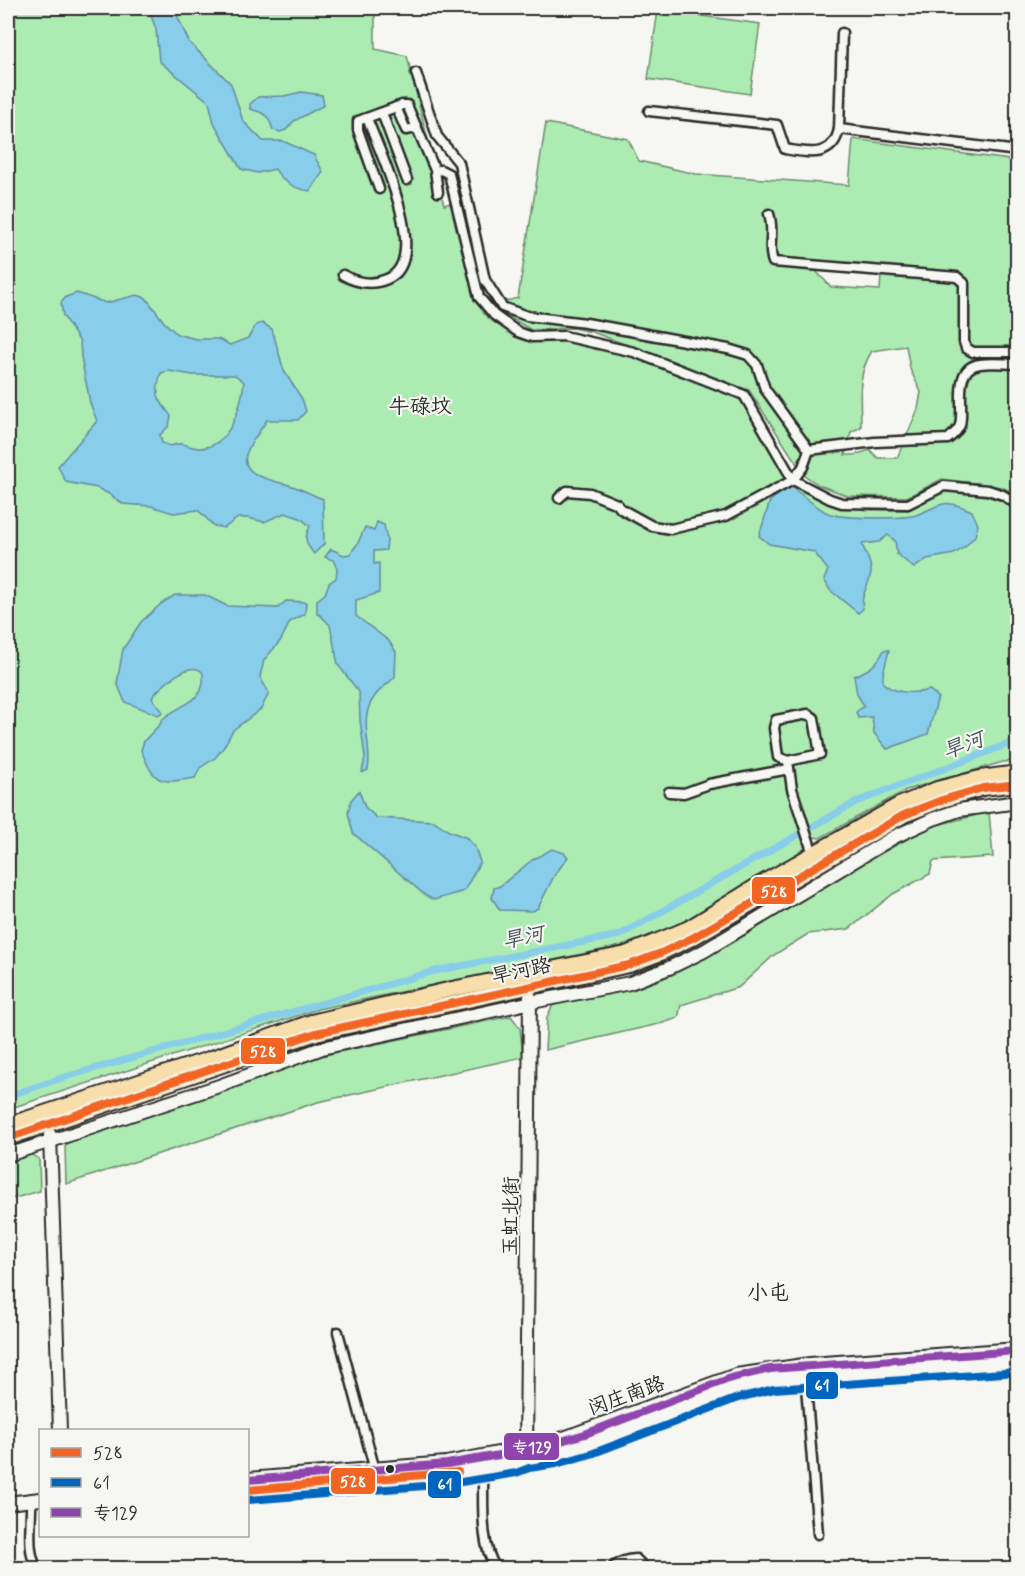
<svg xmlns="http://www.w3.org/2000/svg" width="1025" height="1576" font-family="Mynerve,'LXGW WenKai TC',sans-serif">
  <rect width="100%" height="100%" fill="#f6f6f2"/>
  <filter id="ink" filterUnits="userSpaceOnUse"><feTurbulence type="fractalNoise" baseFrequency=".0167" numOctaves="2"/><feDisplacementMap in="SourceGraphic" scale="12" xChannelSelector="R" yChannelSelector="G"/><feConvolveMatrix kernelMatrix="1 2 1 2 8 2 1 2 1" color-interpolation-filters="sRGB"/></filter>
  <g filter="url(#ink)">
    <g fill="#acebb2" stroke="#6c8b6e" stroke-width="1.5" fill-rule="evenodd">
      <path d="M8,8H353L375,12V49L407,56L444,205L451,203L475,297L484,314L507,331L527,340L565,341L626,355L736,396L744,404L792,484L831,504L867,510H909L944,490L987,496L1008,503L1017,511V761L1003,762L906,790L820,838L813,837L806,816L797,821L805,849L676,926L621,946L318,1009L8,1109Z"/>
      <path d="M658,10L760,24L750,94L648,79Z"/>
      <path d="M546,123L628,139L639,161L696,174L849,185L853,139L1017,161V354L979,357H1017V494L1001,487L942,479L907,497L848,496L819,485L804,475L749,390L592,332L572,328L531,330L504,314L494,304L518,298ZM815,270L881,275L880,290L831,287ZM906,346L910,369L921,392L918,409L897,458H878L870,450L854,455H845L851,432L861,427C861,399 856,376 872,351Z"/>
      <path d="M989,812L993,857L933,861L930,874L893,894L849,929L808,934L774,955L739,987L681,1005L678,1018L663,1023L545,1050L547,1017L553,1005L629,988L740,938L878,855L929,827Z"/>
      <path d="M511,1016L520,1028L523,1057L318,1102L66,1184L65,1147L70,1140L328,1054Z"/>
      <path d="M31,1154L39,1159L40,1191L8,1200V1161Z"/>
    </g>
    <g fill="#88cde9" stroke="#638c9d" stroke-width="1.5" fill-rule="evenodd">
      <path d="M148,8H174L189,42L231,84L243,121L263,141H283L314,155L323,172L310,191C295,189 283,183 275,169L258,173L241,169L214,123L209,102L159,61L156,29Z"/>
      <path d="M301,92L322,95L324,105L294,121L286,130L280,132L273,130C268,114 265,113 250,109V104L258,97L284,96Z"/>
      <path d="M77,293L106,303L137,295L146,298L164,322L177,334L196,339H218L230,345L248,338L256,325L262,323L272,329L284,371L302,399L306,411L298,420H267C261,430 251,441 247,452C237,477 277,481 292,486C303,490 313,495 323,499L324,544L314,554C305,543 304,538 310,526L300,518L285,513L264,522L248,518H238L224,528L214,526L198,510L173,513L151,506L123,504L109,494L97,488L66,482L58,466L97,421L90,403L81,357L80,342L63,316L61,303L66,297ZM169,371L193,375H235L244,382C241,407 230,448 199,448C186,448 185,440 171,446L162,443L160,435L169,426L171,416C158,399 154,395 161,373Z"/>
      <path d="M790,486C802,494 815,507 828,513C840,519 902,519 916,515C943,505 941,497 972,511L978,525L975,536L965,547L954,554L927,559L914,568L897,554L895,541L888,535L879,542L862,544C865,553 872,563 871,572C869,588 860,593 863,609L858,613L830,590L824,580L828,570L814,552L769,544L759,536L770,501Z"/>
      <path d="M377,522L384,525L387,539L386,550L374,551V564L379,563V593L356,600V616L389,641L396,652L395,677C389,683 380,689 375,696C357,719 373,745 368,770L362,773L365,757L360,720L359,692L338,665L330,625L320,615L317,614V600L325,594L329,583L336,578L337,569L333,560L325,557L331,549L344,555L350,554L358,543L365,527L374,531Z"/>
      <path d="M175,595H205L227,606L278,608L286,601L306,602L305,614L290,622L281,640L264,660L260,677L269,693L261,709L233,730L223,748L215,758L200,768L195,778C159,784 155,784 141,750L144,741L161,723V721C174,706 202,704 203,681C203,678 204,674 202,672C190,659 158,688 152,698L163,712L158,715L125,702L117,683L123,649L141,622L162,603Z"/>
      <path d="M884,650H889L883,674V683C895,694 915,694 930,690L938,697L928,734L887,749L874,733L872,717L858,718L856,712L864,706L857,694L854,676C869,670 877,665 884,650Z"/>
      <path d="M359,791L365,807L377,818L434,821L449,831L467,838L475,847L480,862L464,891L434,900L426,896L353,833L348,813L351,800Z"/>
      <path d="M552,849L564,853L568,857L554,876L538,908L533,911L500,910L492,898L494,888L500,886L532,860Z"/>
    </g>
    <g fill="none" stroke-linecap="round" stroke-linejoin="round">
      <path stroke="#88cde9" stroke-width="7" d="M8,1096L65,1077L435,971L620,935L856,802L1011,743H1018"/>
      <g stroke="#2b2b2b" stroke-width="13">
        <g id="street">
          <path d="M416,73L437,136L459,163L485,280L502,307L527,316L586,323L728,349L748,355L757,365L765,389L809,450L803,467L793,480L726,516L671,529L652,526L621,509L617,504L590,493L567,491L559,498"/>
          <path d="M396,107L406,130L417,128"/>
          <path d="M649,111L777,125L785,149C807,153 833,159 839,129L1018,151"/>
          <path d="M382,113L407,180"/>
          <path d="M839,129L842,33"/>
          <path d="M441,170L449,174L479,297L494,315L518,332L532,337L564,336L634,352L744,395L793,480L830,499L842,503L908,504L944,486L988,490L1003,495L1018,505"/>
          <path d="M379,189L358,130V121L402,105H407L435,170L438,192"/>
          <path d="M769,214C775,232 767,246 773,262L957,277L964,283V342L966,348L973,352H1018"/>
          <path d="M343,275C357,283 371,286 387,279C433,260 379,151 367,118"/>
          <path d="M809,450L875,442L948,439C953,435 958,431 960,425C965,408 951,368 980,364C992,362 1005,364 1018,364"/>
          <path d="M788,761L778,757L774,728L776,720L808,714L814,718L820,754L788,761L792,789L813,854"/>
          <path d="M669,792L684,793L709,784L789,769"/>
          <path d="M338,1332L376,1474"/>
          <path d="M805,1374L818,1534"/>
          <path d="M483,1468C484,1497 479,1545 496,1568"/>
          <path d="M31,1508C31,1527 27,1553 37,1568"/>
          <path d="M612,1568C620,1562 626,1559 636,1559L645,1568"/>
        </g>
      </g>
      <g stroke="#2b2b2b" stroke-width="16">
        <g id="secondary">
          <path d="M50,1135L60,1430"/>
          <path d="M8,1155L222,1085L322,1048L532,1002L630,983L669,968L704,951L894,837L933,819L959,810L1018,802"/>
          <path d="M526,1456L530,997"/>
          <path d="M248,1479L446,1463L550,1443L736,1375L810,1364L1018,1349"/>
          <path d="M248,1490L448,1474L514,1463L526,1458L553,1454L588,1444L735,1388L772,1379L1018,1361"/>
          <path d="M8,1503L40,1499"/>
        </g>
      </g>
      <g stroke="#2b2b2b" stroke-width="18">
        <g id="primary">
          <path d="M8,1125L209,1059L311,1022L452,989L626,954L689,928L760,884L897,806L937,789L980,778L1018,773"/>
          <path d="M8,1138L316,1033L629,965L661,953L694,937L904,815L942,800L983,788L1018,784"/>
        </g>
      </g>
      <use href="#street" stroke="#f6f6f2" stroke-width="8"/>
      <use href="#secondary" stroke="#f6f6f2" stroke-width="12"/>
      <use href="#primary" stroke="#f8deab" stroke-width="14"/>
      <g stroke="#f6f6f2" stroke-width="12">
        <g id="bus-1">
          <path d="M8,1138L316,1033L629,965L661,953L694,937L904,815L942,800L983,788L1018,784"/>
          <path d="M248,1490L458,1472"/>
        </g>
      </g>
      <g stroke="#f6f6f2" stroke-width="12">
        <path id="bus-2" d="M249,1500L449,1484L516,1473L529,1468L556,1464L591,1454L738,1398L774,1389L1018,1372"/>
      </g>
      <g stroke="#f6f6f2" stroke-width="12">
        <path id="bus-3" d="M248,1480L447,1464L511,1453L524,1448L551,1444L585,1434L731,1378L770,1369L1017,1351"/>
      </g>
      <use href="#bus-1" stroke="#f26522" stroke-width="8"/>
      <use href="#bus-2" stroke="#0065bd" stroke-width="8"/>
      <use href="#bus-3" stroke="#8e44ad" stroke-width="8"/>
    </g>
  </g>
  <circle fill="#2b2b2b" stroke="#f6f6f2" stroke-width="2" cx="390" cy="1469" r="5"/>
  <g text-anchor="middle" stroke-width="4.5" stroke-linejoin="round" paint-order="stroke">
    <g font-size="20" fill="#2b2b2b" stroke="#f6f6f2">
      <text transform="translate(521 970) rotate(-12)" y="7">旱河路</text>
      <text transform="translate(510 1216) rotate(-89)" y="7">玉虹北街</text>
      <text transform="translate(626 1395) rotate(-20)" y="7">闵庄南路</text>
    </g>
    <g font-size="21" fill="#2b2b2b" stroke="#f6f6f2">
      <text x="420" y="413">牛碌坟</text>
      <text x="768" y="1300">小屯</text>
    </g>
    <g font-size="21" font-style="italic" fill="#42545a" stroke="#f6f6f2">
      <text transform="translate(963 745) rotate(-20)" y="7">旱河</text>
      <text transform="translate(523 937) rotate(-11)" y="7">旱河</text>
    </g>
  </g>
  <g stroke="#f6f6f2" stroke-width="2">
    <rect x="751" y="876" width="45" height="29" rx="6" fill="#f26522"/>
    <rect x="240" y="1037" width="46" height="28" rx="6" fill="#f26522"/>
    <rect x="805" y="1371" width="34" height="29" rx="6" fill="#0065bd"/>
    <rect x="503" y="1432" width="57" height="29" rx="6" fill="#8e44ad"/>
    <rect x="330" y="1467" width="46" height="28" rx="6" fill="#f26522"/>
    <rect x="427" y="1470" width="35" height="29" rx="6" fill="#0065bd"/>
  </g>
  <g font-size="16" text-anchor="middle" font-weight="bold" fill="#fff">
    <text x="774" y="897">528</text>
    <text x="263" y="1057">528</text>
    <text x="822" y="1391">61</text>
    <text x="532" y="1453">专129</text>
    <text x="353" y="1487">528</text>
    <text x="445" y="1490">61</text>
  </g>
  <rect width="1025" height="1576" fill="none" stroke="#f6f6f2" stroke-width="30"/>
  <rect x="15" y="15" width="995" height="1546" fill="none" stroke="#2b2b2b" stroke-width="2" filter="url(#ink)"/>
  <rect x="39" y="1429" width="210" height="108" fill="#f6f6f2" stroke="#a5a5a2" stroke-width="1.5"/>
  <rect x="51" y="1448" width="30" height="9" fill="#f26522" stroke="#a5a5a2" stroke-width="1.5"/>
  <text x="93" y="1459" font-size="18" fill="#2b2b2b">528</text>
  <rect x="51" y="1478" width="30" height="9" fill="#0065bd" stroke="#a5a5a2" stroke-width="1.5"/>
  <text x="93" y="1489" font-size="18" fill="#2b2b2b">61</text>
  <rect x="51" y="1508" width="30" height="9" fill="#8e44ad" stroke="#a5a5a2" stroke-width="1.5"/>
  <text x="93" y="1519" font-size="18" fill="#2b2b2b">专129</text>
</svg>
